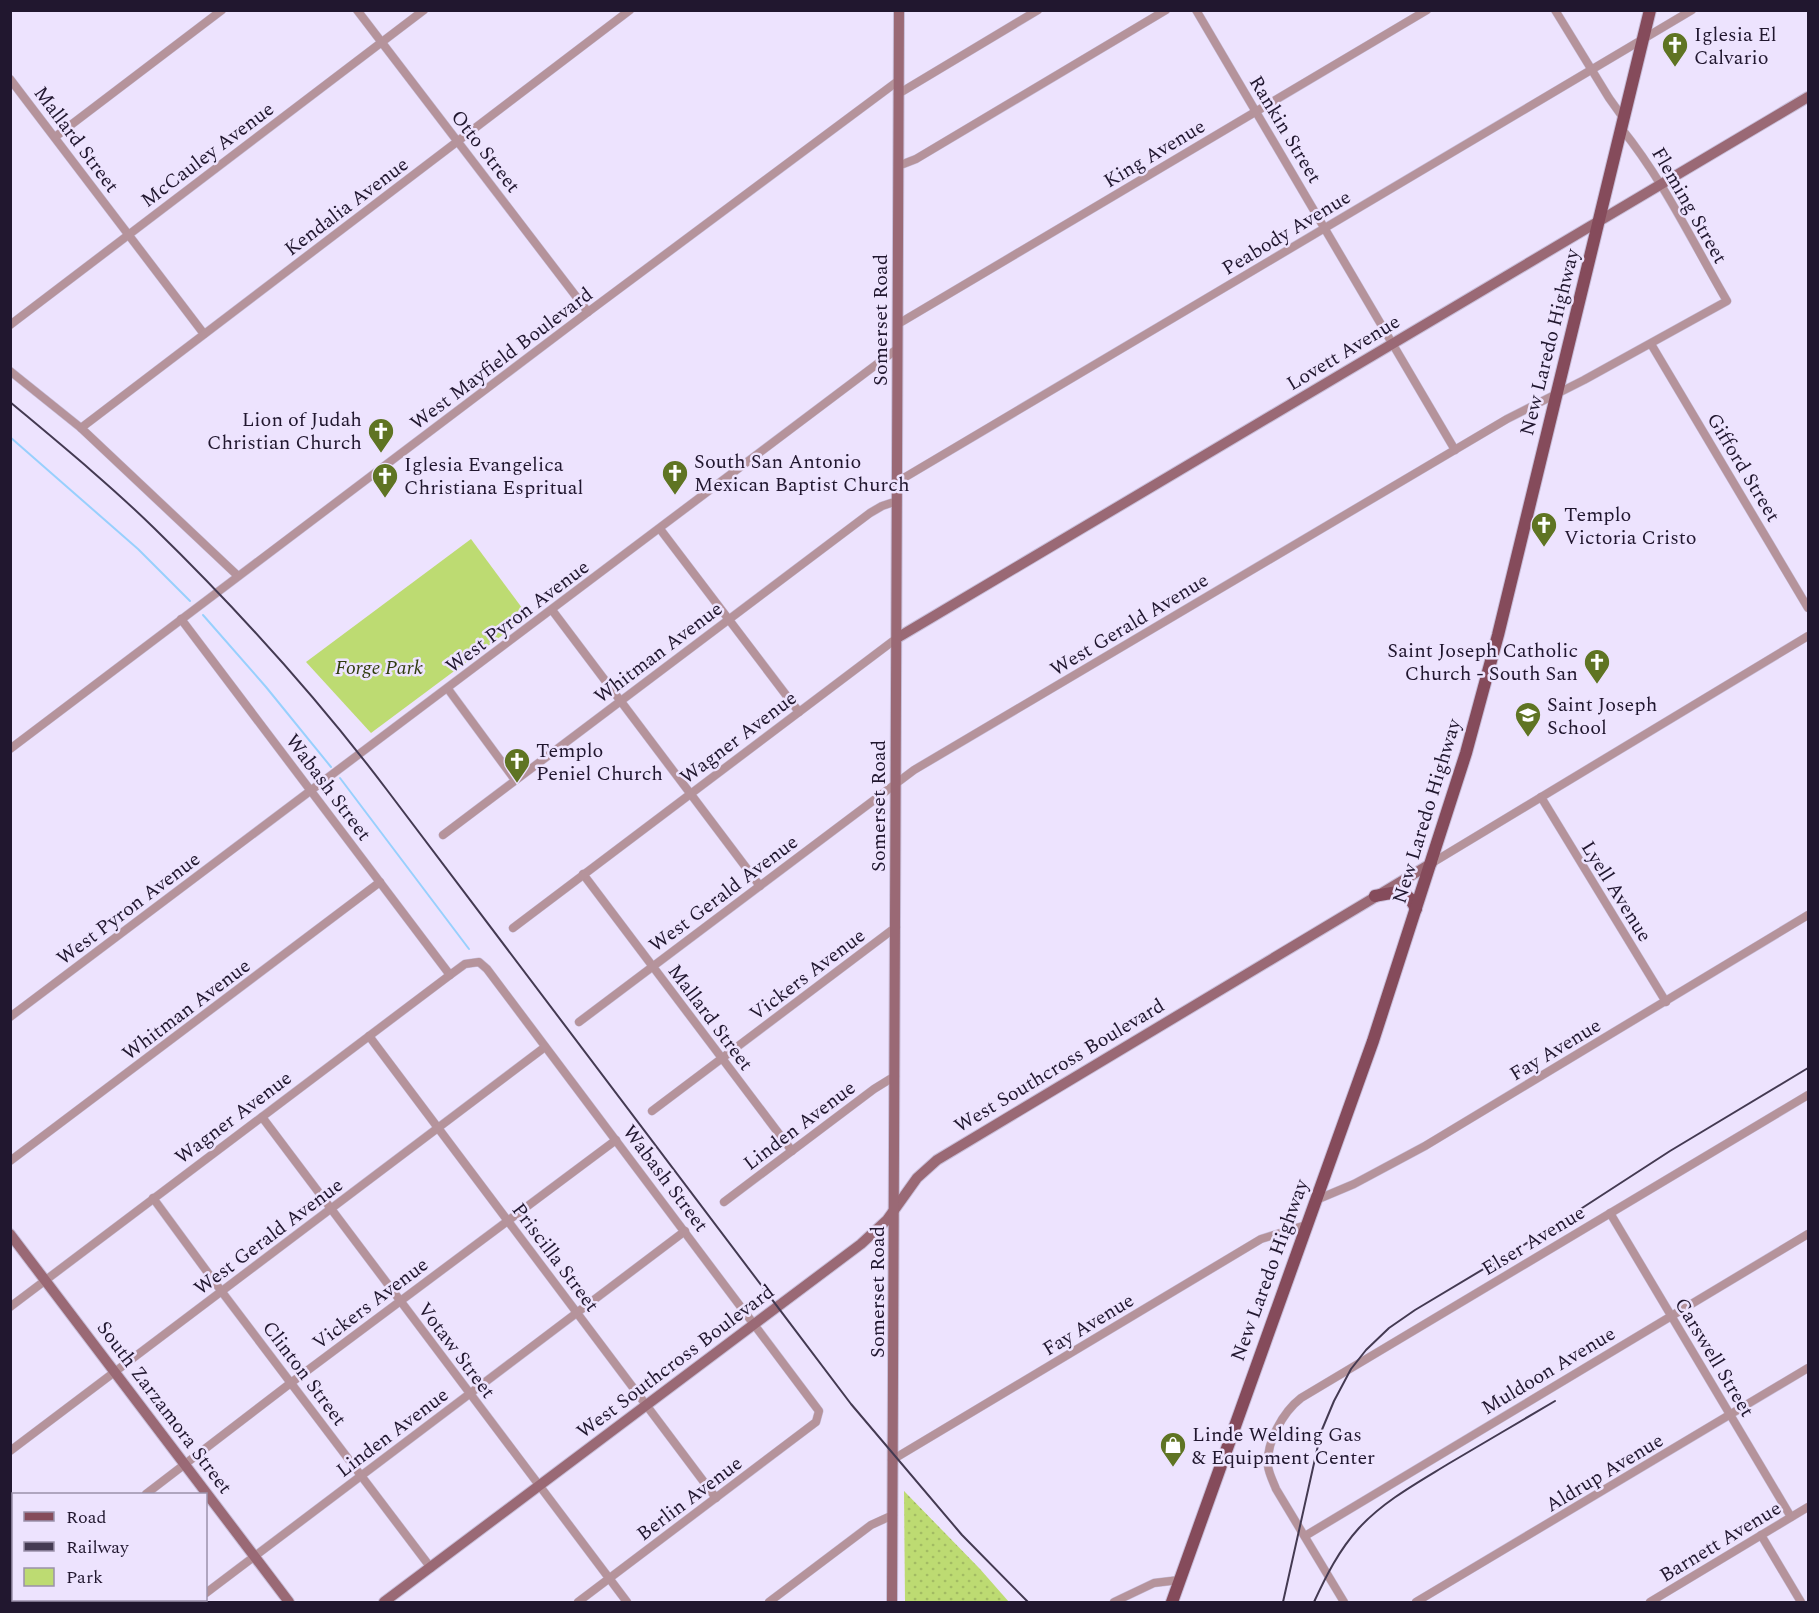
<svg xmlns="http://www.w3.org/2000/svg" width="1819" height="1613" font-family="Spectral,serif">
  <defs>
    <pattern id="grass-dots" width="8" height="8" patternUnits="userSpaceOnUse" patternTransform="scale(1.5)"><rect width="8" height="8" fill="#bddb72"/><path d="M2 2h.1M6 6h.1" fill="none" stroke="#a2bb63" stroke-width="1.8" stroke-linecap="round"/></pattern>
  </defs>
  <rect width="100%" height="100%" fill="#ede3fe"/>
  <path fill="url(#grass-dots)" d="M904,1491L980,1569L1009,1602H905Z"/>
  <path fill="#bddb72" d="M471,539L528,616L371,733L306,662Z"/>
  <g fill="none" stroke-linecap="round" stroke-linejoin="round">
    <g stroke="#98d0fd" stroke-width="2">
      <path d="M10,437L138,549L190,601"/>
      <path d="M203,615L266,687L331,767"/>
      <path d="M340,778L469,949"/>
    </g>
    <g stroke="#c8bed9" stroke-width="9">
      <g id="street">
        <path d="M357,10L588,312"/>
        <path d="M1196,10L1455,450"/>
        <path d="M1555,10L1609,98L1624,119"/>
        <path d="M10,79L204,334"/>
        <path d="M898,94L1038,10"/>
        <path d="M55,137L222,10"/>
        <path d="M898,166L916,159L1166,10"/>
        <path d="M898,324L1427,10"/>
        <path d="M10,325L424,10"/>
        <path d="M1651,344L1808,608"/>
        <path d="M10,371L81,428L238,576"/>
        <path d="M81,428L630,10"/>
        <path d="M897,482L1692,10"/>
        <path d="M660,529L799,712"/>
        <path d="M552,610L760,886"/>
        <path d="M181,619L450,975"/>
        <path d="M448,689L515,780"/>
        <path d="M10,749L588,312L898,81"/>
        <path d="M1541,797L1666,1002"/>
        <path d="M443,835L870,513L882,506L897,501"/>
        <path d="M1432,863L1808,636"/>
        <path d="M583,874L792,1151"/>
        <path d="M513,928L897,638"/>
        <path d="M10,1017L897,349"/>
        <path d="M579,1022L914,770L1507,419L1584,380L1727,301C1693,243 1664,181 1621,128"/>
        <path d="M369,1036L716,1498"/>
        <path d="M652,1111L896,927"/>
        <path d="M262,1117L627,1602"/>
        <path d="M10,1161L380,882"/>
        <path d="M153,1198L222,1292L431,1568"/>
        <path d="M1316,1200L1354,1184L1425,1146L1808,915"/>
        <path d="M724,1202L874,1089L895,1076"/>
        <path d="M1610,1213L1791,1517"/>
        <path d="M10,1307L450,975L465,964L479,962L487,969L819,1411L816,1422L578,1602"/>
        <path d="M10,1451L545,1047"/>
        <path d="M892,1460L1261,1239L1306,1225"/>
        <path d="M146,1494L292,1382L616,1140"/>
        <path d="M1761,1535L1801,1602"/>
        <path d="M1305,1536L1808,1234"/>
        <path d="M206,1593L685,1231"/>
        <path d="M10,1596L14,1594"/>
        <path d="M192,1602L196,1600"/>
        <path d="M769,1602L871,1525L893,1515"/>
        <path d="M1114,1602L1154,1583L1179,1580"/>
        <path d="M1344,1602L1276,1489C1273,1481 1269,1474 1268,1466C1266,1442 1283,1412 1301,1398L1808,1095"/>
        <path d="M1416,1602L1808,1368"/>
        <path d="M1650,1602L1808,1507"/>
      </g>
    </g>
    <g stroke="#c8bed9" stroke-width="12">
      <g id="secondary">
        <path d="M897,638L1808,97"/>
        <path d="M10,1234L289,1602"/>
        <path d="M384,1602L861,1244L887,1220L917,1178L937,1160L1432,863"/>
        <path d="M892,1602L899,10"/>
      </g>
    </g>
    <g stroke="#c8bed9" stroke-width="14">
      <g id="primary">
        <path d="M1375,896C1397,892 1406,887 1416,909"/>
        <path d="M1172,1602L1373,1041L1466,753L1498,635L1650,10"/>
      </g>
    </g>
    <use href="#street" stroke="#b5939b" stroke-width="8"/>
    <use href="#secondary" stroke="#9a6975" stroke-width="10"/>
    <use href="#primary" stroke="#854b5b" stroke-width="12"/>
    <g stroke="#443a52" stroke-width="2">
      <path d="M10,402C59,443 109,484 154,528C238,610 316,696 387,790L851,1404L962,1535L1028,1602"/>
      <path d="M1283,1602L1321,1432L1334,1401L1351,1369L1366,1350L1389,1328L1415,1310L1542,1234L1670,1151L1808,1068"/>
      <path d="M1314,1602C1326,1576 1339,1550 1359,1528C1384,1501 1417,1483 1448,1464C1484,1443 1519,1422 1555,1401"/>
    </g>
  </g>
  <defs>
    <g id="church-pin" transform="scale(1.35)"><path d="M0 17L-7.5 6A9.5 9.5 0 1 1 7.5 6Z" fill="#5f7423" stroke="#ede3fe"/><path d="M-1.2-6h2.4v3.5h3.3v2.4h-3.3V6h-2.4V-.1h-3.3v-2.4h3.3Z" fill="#fff"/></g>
    <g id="school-pin" transform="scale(1.35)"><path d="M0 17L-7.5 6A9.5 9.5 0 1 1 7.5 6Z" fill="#5f7423" stroke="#ede3fe"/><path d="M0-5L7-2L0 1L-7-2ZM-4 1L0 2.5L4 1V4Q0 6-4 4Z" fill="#fff"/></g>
    <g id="shop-pin" transform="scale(1.35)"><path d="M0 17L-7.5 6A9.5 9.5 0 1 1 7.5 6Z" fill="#5f7423" stroke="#ede3fe"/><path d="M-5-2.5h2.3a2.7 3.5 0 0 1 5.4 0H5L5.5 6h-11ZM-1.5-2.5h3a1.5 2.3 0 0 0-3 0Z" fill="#fff"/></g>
  </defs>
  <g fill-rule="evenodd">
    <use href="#church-pin" x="1675" y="45"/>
    <use href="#church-pin" x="381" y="431"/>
    <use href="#church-pin" x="675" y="473"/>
    <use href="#church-pin" x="385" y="476"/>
    <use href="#church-pin" x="1544" y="525"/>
    <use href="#church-pin" x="1597" y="662"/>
    <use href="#school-pin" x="1528" y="715"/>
    <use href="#church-pin" x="517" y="761"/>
    <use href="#shop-pin" x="1173" y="1445"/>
  </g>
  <g text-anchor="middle" stroke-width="5" stroke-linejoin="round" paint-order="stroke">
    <g font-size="20" fill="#21172f" stroke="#ede3fe" text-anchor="start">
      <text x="1694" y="41">Iglesia El<tspan x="1694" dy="23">Calvario</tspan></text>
      <text x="362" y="426" text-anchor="end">Lion of Judah<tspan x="362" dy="23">Christian Church</tspan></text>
      <text x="694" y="468">South San Antonio<tspan x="694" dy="23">Mexican Baptist Church</tspan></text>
      <text x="404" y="471">Iglesia Evangelica<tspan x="404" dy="23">Christiana Espritual</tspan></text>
      <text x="1564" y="521">Templo<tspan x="1564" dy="23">Victoria Cristo</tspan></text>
      <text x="1578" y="657" text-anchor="end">Saint Joseph Catholic<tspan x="1578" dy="23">Church - South San</tspan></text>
      <text x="1547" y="711">Saint Joseph<tspan x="1547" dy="23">School</tspan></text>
      <text x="536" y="757">Templo<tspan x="536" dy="23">Peniel Church</tspan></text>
      <text x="1192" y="1441">Linde Welding Gas<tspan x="1192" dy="23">&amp; Equipment Center</tspan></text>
    </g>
    <g font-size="20" fill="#21172f" stroke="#ede3fe">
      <text transform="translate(1286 129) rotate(59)" y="7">Rankin Street</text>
      <text transform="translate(77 139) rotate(53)" y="7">Mallard Street</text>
      <text transform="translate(486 151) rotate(52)" y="7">Otto Street</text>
      <text transform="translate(1154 153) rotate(-31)" y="7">King Avenue</text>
      <text transform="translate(207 154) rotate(-37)" y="7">McCauley Avenue</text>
      <text transform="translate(1690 205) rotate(60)" y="7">Fleming Street</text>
      <text transform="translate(346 206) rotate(-37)" y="7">Kendalia Avenue</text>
      <text transform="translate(1286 232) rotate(-31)" y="7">Peabody Avenue</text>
      <text transform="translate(880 320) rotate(-90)" y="7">Somerset Road</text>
      <text transform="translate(1549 342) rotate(-76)" y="7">New Laredo Highway</text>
      <text transform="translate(1343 352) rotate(-31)" y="7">Lovett Avenue</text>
      <text transform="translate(501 358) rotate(-37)" y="7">West Mayfield Boulevard</text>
      <text transform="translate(1744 467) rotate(59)" y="7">Gifford Street</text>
      <text transform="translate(517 616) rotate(-37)" y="7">West Pyron Avenue</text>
      <text transform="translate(1129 624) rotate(-31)" y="7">West Gerald Avenue</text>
      <text transform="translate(658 652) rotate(-37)" y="7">Whitman Avenue</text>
      <text transform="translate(738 737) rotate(-37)" y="7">Wagner Avenue</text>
      <text transform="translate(329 787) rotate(53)" y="7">Wabash Street</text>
      <text transform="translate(878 806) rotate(-90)" y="7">Somerset Road</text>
      <text transform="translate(1426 811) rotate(-73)" y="7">New Laredo Highway</text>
      <text transform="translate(1617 891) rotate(58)" y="7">Lyell Avenue</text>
      <text transform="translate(723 893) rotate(-37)" y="7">West Gerald Avenue</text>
      <text transform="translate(128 908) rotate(-37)" y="7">West Pyron Avenue</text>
      <text transform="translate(807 974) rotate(-37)" y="7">Vickers Avenue</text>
      <text transform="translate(186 1009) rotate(-37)" y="7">Whitman Avenue</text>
      <text transform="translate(711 1017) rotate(53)" y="7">Mallard Street</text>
      <text transform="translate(1555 1049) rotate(-31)" y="7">Fay Avenue</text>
      <text transform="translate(1059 1065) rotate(-31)" y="7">West Southcross Boulevard</text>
      <text transform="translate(233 1117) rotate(-37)" y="7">Wagner Avenue</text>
      <text transform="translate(799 1125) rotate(-37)" y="7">Linden Avenue</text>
      <text transform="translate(666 1178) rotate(53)" y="7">Wabash Street</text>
      <text transform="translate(268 1236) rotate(-37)" y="7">West Gerald Avenue</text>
      <text transform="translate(1533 1240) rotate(-31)" y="7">Elser Avenue</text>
      <text transform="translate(556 1257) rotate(53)" y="7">Priscilla Street</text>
      <text transform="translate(1269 1270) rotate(-70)" y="7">New Laredo Highway</text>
      <text transform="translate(877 1292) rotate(-90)" y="7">Somerset Road</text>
      <text transform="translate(370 1303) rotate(-37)" y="7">Vickers Avenue</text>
      <text transform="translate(1088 1324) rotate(-31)" y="7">Fay Avenue</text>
      <text transform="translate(457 1350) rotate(53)" y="7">Votaw Street</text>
      <text transform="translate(1715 1357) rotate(59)" y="7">Carswell Street</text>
      <text transform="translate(675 1361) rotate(-37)" y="7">West Southcross Boulevard</text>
      <text transform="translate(1548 1370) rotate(-31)" y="7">Muldoon Avenue</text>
      <text transform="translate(305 1373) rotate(53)" y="7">Clinton Street</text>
      <text transform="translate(165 1407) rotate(53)" y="7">South Zarzamora Street</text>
      <text transform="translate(392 1432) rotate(-37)" y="7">Linden Avenue</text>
      <text transform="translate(1604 1472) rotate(-31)" y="7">Aldrup Avenue</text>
      <text transform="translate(689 1498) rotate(-37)" y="7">Berlin Avenue</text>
      <text transform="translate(1720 1541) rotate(-31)" y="7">Barnett Avenue</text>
    </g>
    <g font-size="20" font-style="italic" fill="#303c0e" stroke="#ede3fe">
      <text x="379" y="674">Forge Park</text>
    </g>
  </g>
  <rect width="1819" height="1613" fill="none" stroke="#21172f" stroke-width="24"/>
  <rect x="12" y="1493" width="195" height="108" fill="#ede3fe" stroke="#9b91ab" stroke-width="1.5"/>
  <rect x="24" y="1512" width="30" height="9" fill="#854b5b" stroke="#9b91ab" stroke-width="1.5"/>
  <text x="66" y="1523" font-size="18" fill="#21172f">Road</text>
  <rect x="24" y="1542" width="30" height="9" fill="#443a52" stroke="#9b91ab" stroke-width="1.5"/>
  <text x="66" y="1553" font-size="18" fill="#21172f">Railway</text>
  <rect x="24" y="1568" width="30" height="18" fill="#bddb72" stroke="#9b91ab" stroke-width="1.5"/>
  <text x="66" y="1583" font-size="18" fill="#21172f">Park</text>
</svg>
